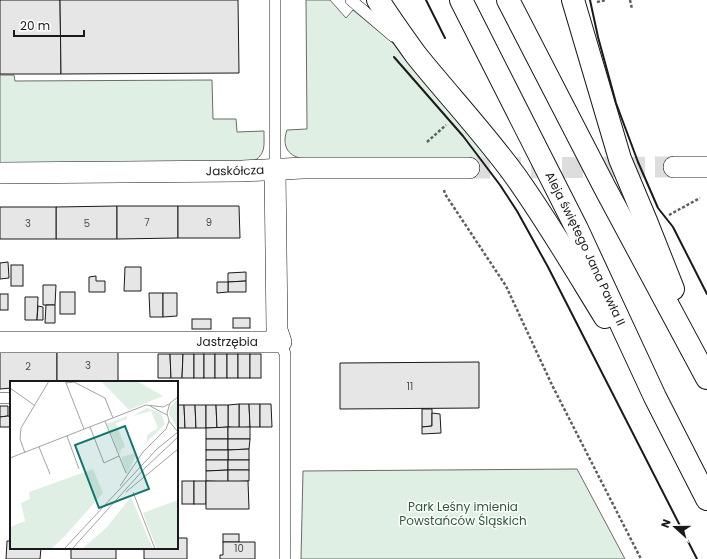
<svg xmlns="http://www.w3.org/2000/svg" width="707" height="559" font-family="Poppins,sans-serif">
  <rect width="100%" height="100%" fill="#fff"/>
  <g fill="#e0efe3" stroke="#6a6a6a">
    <path d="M306,0H330L346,18L353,10L412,59L493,159H305C289,157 281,147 287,130L307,129Z"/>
    <path d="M0,75H14L15,81L212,80L213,119H236L237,132L264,131C264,149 266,155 249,164L0,165Z"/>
    <path d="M577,469L625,559H301L303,471Z"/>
  </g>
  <g fill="#e6e6e6" stroke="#1a1a1a">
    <path d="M0,0H60L61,74H0Z"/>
    <path d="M60,0H238L239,73L61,74Z"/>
    <path d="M117,206V239H56V207Z"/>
    <path d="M117,206H178V238L117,239Z"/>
    <path d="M178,206H239L240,238H178Z"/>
    <rect x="0" y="207" width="56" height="32"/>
    <path d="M8,262L9,278L0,279V263Z"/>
    <rect x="11" y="265" width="12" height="21"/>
    <path d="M125,267H141V291H124Z"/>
    <path d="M246,272V281L228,282V273Z"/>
    <path d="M96,276V281H105V292H89V277Z"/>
    <path d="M246,281V292H228V282Z"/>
    <path d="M217,282H228V292L217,293Z"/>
    <path d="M43,285H56L55,305H43Z"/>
    <rect x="60" y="292" width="15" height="22"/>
    <path d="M149,293H163V317H150Z"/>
    <path d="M163,293H177V316L163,317Z"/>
    <rect x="0" y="294" width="8" height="16"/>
    <path d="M25,297H38L37,320H25Z"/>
    <path d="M46,305H55V323H45Z"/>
    <path d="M38,306L43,307V320H37Z"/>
    <rect x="233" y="318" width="17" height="10"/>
    <rect x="192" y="319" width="19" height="10"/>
    <path d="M57,348V382H11V388L0,389V349Z"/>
    <rect x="57" y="348" width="61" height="34"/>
    <path d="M158,354H170L171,378H158Z"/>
    <path d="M170,354H183L182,378H171Z"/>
    <path d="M183,354H194V378H182Z"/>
    <rect x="194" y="354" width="10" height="24"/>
    <rect x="204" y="354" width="11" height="24"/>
    <rect x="215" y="354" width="12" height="24"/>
    <rect x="227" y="354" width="11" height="24"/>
    <rect x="238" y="354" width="12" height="24"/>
    <rect x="250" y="354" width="11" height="24"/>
    <path d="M479,362V408L340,409V363Z"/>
    <path d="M239,404H249L250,427L239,428Z"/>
    <path d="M239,404V428L228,427V405Z"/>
    <path d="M249,404H260V427H250Z"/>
    <path d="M260,404H271L272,427H260Z"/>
    <path d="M177,405H184L185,428H177Z"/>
    <path d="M184,405H195L196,428H185Z"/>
    <path d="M195,405H206V428H196Z"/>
    <path d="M206,405H216L217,428H206Z"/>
    <path d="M216,405H228V427L217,428Z"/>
    <path d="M0,406H8V416L0,417Z"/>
    <path d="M422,409H432V426L422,427Z"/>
    <path d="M432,413L440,414L441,433L422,434V427L432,426Z"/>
    <path d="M8,416L11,417V427H0V417Z"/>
    <path d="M228,427V439H206V428Z"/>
    <rect x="228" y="427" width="22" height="12"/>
    <rect x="206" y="439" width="22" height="11"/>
    <path d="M228,439H250L249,449L228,450Z"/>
    <path d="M249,449V460H228V450Z"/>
    <rect x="206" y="450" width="22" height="10"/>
    <path d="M206,460H228V470L206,471Z"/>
    <rect x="228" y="460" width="21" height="10"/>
    <path d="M228,470V482L206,481V471Z"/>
    <path d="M228,470H249V481L228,482Z"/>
    <rect x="182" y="481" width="12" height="23"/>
    <rect x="194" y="481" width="12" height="23"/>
    <path d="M206,481H248L249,509H206Z"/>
    <rect x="223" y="534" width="16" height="8"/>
    <path d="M177,538H187V559H144V549H148V548H177Z"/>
    <path d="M7,541H11V548H41L40,559H6Z"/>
    <path d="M223,542H255V559H220V555H223Z"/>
    <rect x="71" y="548" width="45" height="11"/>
  </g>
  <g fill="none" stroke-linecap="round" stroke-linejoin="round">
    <path stroke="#ddd" stroke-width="21" stroke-dasharray="21 10" stroke-linecap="butt" d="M469,168L674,167"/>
    <g stroke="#1a1a1a" stroke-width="12">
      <g id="lane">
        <path d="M275,0V170"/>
        <path d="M351,0L393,36"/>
        <path d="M281,342L285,354V559"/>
        <path d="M0,398H11"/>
      </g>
    </g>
    <g stroke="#1a1a1a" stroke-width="22">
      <g id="street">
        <path d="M674,167H707"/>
        <path id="s1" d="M0,173L242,171L303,168H469"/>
        <path id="s2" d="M0,342H281L277,330L275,170"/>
      </g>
    </g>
    <g stroke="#1a1a1a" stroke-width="24">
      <g id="primary">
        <path d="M378,0C390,19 403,37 416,55C449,96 485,134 516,177C548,222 576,270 605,317"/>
        <path id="s3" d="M461,0L577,229L655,397L707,499"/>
        <path d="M508,0L605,188L707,378"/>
        <path d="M573,0L620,159L646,221L673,289"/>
      </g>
    </g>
    <g stroke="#5f5f5f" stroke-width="2.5" stroke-dasharray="3 2" stroke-linecap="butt">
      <path d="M630,0L632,9"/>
      <path d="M597,2L606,0"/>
      <path d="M427,142L446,125"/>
      <path d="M444,190L445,194L506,286L552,385L641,559"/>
      <path d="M669,215L700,198"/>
    </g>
    <use href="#lane" stroke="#fff" stroke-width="11"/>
    <use href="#street" stroke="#fff" stroke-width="21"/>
    <use href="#primary" stroke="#fff" stroke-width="22"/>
    <g stroke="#1a1a1a" stroke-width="2">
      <path d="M426,0L445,38"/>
      <path d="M590,0L598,37L616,103L638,162L658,208L673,227L707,294"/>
      <path d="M394,57L463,136L500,185L517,211L548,267L697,559"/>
    </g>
  </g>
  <g text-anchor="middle" stroke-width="3" stroke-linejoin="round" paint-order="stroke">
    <g font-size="10" fill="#4d4d4d">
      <text x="147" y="226">7</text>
      <text x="209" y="226">9</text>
      <text x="28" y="227">3</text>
      <text x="87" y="227">5</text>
      <text x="88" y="369">3</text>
      <text x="28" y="370">2</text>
      <text x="410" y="390">11</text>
      <text x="239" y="552">10</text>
    </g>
    <g font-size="12" fill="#1a1a1a" stroke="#fff">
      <text dy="4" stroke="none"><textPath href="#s1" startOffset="235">Jaskółcza</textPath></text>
      <text dy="4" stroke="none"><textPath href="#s3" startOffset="278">Aleja świętego Jana Pawła II</textPath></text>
      <text dy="4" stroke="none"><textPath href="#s2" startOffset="227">Jastrzębia</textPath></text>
    </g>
    <g font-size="12" fill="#2b5a34" stroke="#fff">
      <text x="463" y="511">Park Leśny imienia<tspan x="463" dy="14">Powstańców Śląskich</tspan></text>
    </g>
  </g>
  <g transform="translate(10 381)">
    <rect width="168" height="168" fill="#fff"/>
    <path d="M91,0H127L153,15L119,29ZM168,18V48L159,33L160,26ZM137,27L151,32L155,43L127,71L117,94L111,76L126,72L137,60V54L148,47L141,30L123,35ZM117,35V38L106,42L115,66L111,68L110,74L97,43ZM83,88L93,112L53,157L41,168H0V146L15,140L11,122L20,118L19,111ZM121,116L143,168H72L96,147ZM168,119V168H147L133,132Z" fill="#e0efe3"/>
    <path fill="none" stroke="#a3a3a3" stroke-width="1" d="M55,0L56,2L64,1L95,17L103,37M56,2L74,48M0,7L24,24M168,16L160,22L157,32L159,40L168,51M140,25L157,34M95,40L116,92M80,46L94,82L109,75M57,55L69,88M29,66L40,93M15,72L10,58L11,47L39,0M0,77L136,24L153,26L159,23M110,105L133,71L156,48L159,40M116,111L168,68M123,111L145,168M54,168L147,68L168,51M62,168L135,87L168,56"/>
    <path fill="#0f766e" fill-opacity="0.15" stroke="#0f766e" stroke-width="2" d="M115,45L139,108L89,127L65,64Z"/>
    <rect width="168" height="168" fill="none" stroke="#1a1a1a" stroke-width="2"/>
  </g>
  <g transform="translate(675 527) rotate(291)" stroke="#ffffff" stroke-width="3" paint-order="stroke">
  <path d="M0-3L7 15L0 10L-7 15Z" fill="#1a1a1a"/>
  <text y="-6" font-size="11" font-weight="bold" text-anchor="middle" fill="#1a1a1a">N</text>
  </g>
  <path d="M14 30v6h70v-6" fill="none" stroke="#1a1a1a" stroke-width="2"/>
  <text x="20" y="30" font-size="12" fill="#1a1a1a" stroke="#ffffff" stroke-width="3" paint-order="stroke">20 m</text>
</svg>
